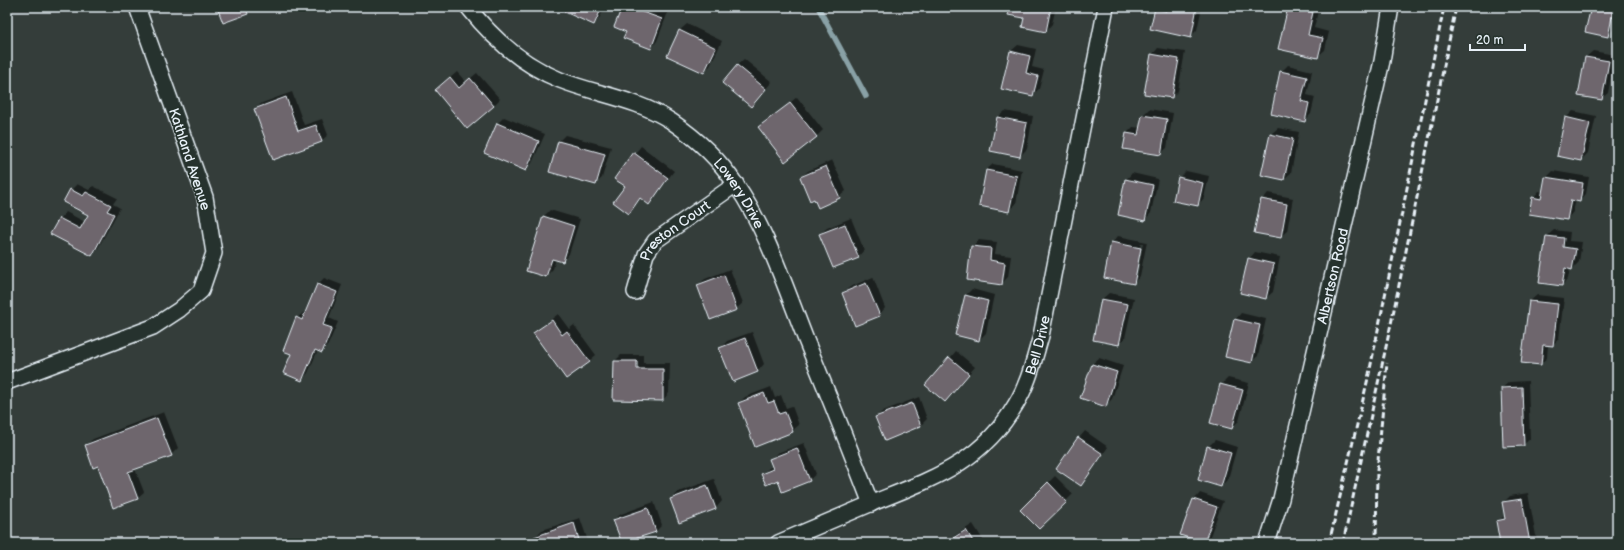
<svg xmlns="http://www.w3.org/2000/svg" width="1624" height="550" font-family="'Balsamiq Sans',sans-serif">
  <rect width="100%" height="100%" fill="#343d3a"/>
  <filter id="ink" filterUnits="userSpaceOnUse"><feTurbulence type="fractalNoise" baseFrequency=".025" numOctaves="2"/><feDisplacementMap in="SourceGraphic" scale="8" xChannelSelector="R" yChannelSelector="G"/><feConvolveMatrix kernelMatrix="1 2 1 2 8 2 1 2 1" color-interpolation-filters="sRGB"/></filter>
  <g filter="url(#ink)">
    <g fill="#0007" fill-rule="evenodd">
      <path d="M218,7H254L248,13L224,22Z"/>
      <path d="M560,7H605L600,17L594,24Z"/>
      <path d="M623,7H653L668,12L657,41L651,48L627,31Z"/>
      <path d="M1011,7H1056L1052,24L1046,31Z"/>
      <path d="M1158,7H1202L1197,30L1190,37L1156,9Z"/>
      <path d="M1289,7H1319L1314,28L1329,32L1325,50L1318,56L1280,48Z"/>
      <path d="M1592,7H1617V17L1614,29L1608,35Z"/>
      <path d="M687,24L722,41L710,66L703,72L668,55L680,30Z"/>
      <path d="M1018,45L1036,49L1032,67L1044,70L1039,89L1032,95L1011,51Z"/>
      <path d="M1158,48L1185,52L1178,91L1172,97L1152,55Z"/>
      <path d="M1593,51L1615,55L1608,93L1601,99L1586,57Z"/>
      <path d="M744,59L772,82L751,105L737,65Z"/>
      <path d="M1288,65L1312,71L1307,95L1315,97L1311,114L1305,120L1281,72Z"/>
      <path d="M457,72L466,82L477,73L500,99L493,106L443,84Z"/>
      <path d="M292,92L304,125L322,119L328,135L321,141L273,158L255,109L262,103Z"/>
      <path d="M797,97L823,130L816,137L760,127Z"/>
      <path d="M1149,109L1173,113L1167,148L1160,154L1124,148L1127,133L1133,127L1141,128L1143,115Z"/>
      <path d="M1005,111L1033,116L1027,149L1020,156L998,117Z"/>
      <path d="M1573,111L1596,116L1588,153L1581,160L1566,118Z"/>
      <path d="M504,117L545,134L532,163L526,170L485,152L498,123Z"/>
      <path d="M1278,128L1299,132L1291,173L1284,179L1263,175L1271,134Z"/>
      <path d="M565,135L611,147L602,178L595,184L559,141Z"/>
      <path d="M641,146L674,171L649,203L641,198L628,213L626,186L615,178Z"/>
      <path d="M832,160L846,191L839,197L815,198L801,177L808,171Z"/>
      <path d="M993,164L1022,170L1016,204L1009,210L986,170Z"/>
      <path d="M1186,171L1209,176L1204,198L1198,205L1179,178Z"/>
      <path d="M1553,171L1589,177L1586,194L1579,201L1576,200L1573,212L1567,219L1533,198L1539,191L1544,192L1546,178Z"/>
      <path d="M1132,173L1158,179L1151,213L1145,220L1126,180Z"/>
      <path d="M77,184L89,190L93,186L117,198L113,204L120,208L98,248L92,255L60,219L66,212L85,222L89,215L71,190Z"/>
      <path d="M1268,193L1293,198L1287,231L1280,237L1262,200Z"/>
      <path d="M550,210L580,219L569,254L563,261L556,259L553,269L546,276L544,216Z"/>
      <path d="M851,218L864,250L858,257L820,234L827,228Z"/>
      <path d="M1554,230L1570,232L1569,241L1582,242L1579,262L1572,269L1570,268L1568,279L1562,285L1547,236Z"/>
      <path d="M1118,236L1147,242L1140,276L1134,283L1112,243ZM1141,243H1143L1137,277H1135Z"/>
      <path d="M979,240L997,242L995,254L1011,256L1008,277L1001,284L972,246Z"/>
      <path d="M1255,252L1280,257L1273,292L1266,298L1249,259Z"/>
      <path d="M730,269L743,303L736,309L698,285L705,279Z"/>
      <path d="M873,277L885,308L879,315L843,293L850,287Z"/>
      <path d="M324,278L342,285L329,318L338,322L328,345L322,352L318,350L308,373L302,380L292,354L297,318L304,312H306L318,284Z"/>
      <path d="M972,289L994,295L986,333L979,340L965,296Z"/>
      <path d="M1109,293L1134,298L1125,338L1119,344L1102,299Z"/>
      <path d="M1537,295L1564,298L1559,339L1552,345H1548L1547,358L1540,364L1530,301Z"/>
      <path d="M1241,313L1266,319L1258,356L1251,362L1235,320Z"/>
      <path d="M558,314L569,329L574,325L596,355L589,361L534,333Z"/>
      <path d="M752,332L764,364L758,371L733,380L721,348L727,341Z"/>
      <path d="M956,351L975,367L951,394L950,358Z"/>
      <path d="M621,355H643V363H670L669,393L663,400L615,361Z"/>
      <path d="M1099,358L1123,366L1112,399L1105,406L1081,398L1092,364Z"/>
      <path d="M1228,378L1249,383L1239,421L1232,427L1221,385Z"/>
      <path d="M1528,381L1530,439L1523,445L1502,388L1509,382Z"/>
      <path d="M771,387L775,398L781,395L786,408L792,406L799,425L792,431L739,403L745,397Z"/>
      <path d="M919,397L927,419L921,425L876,417L883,411Z"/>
      <path d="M164,412L178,448L171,455L135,469L144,492L137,498L86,445L93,439Z"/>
      <path d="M1085,431L1108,447L1087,478L1081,485L1079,438Z"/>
      <path d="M1215,440L1237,447L1228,479L1221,486L1208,447Z"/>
      <path d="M804,443L816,474L809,480L778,479L763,474L769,468L773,466L771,460L777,453Z"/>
      <path d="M1055,476L1073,494L1039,528L1021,510Z"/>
      <path d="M714,479L722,501L716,508L680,521L672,499L678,492Z"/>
      <path d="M1200,493L1223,501L1210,536L1204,542L1194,500Z"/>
      <path d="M1528,493L1537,541L1536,543H1501L1498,521L1506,515L1503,503L1510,496Z"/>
      <path d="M7,495L12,509L7,514Z"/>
      <path d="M654,502L662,525L656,531L614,520L621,514Z"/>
      <path d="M580,518L588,541L586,543H537L535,537L542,530Z"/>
      <path d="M973,524L985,543H943Z"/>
      <path d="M516,538L518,543H500Z"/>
    </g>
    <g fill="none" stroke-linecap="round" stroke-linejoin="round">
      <path stroke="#89a1a6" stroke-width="5.5" d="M818,7L866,96"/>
    </g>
    <g fill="#6e666d" stroke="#e8f1f8">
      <path d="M217,7H246L248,14L223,23Z"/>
      <path d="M559,7H602L594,25L558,9Z"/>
      <path d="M622,7H629L662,19L651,49L623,38L626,32L614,27Z"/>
      <path d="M1010,7H1051L1046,32L1022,27L1024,18L1008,15Z"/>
      <path d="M1167,7H1197L1191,38L1150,29L1155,8L1166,11Z"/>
      <path d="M1288,7L1313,12L1308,35L1323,38L1318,58L1278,49Z"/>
      <path d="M1591,7H1617V18L1612,17L1608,37L1585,32Z"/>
      <path d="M679,30L716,48L704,73L667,56Z"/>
      <path d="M1010,51L1030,56L1026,73L1038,76L1033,96L1001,89Z"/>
      <path d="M1151,54L1179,59L1172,98L1144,94Z"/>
      <path d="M1585,57L1609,61L1602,100L1578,96Z"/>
      <path d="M737,65L766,89L751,107L722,83Z"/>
      <path d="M1280,71L1307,77L1301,101L1309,103L1305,122L1271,114Z"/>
      <path d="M450,77L459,88L470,78L494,106L467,129L435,90Z"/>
      <path d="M286,97L298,131L316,125L322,142L273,160L254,109Z"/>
      <path d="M790,103L817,137L785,162L758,127Z"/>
      <path d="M1142,115L1167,119L1161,155L1123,149L1126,133L1138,135Z"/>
      <path d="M997,117L1027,123L1020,157L990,151Z"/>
      <path d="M1565,117L1590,123L1581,161L1557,156Z"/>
      <path d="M497,123L539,141L526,171L484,153Z"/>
      <path d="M1270,134L1293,139L1284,180L1261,175Z"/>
      <path d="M558,141L605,154L596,185L549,172Z"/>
      <path d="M633,152L668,178L649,205L640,198L629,214L613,202L625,186L614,179Z"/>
      <path d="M826,166L840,198L818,208L814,199L810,201L800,177Z"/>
      <path d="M986,170L1017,176L1009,212L979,206Z"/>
      <path d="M1178,177L1203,183L1198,206L1173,201Z"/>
      <path d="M1545,177L1583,183L1580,202L1571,200L1567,220L1529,214L1532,197L1541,199Z"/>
      <path d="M1125,179L1153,185L1145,221L1118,215Z"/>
      <path d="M70,189L83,196L86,192L111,205L107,211L114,214L92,256L50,234L59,218L80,229L88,215L63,202Z"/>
      <path d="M1261,199L1287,204L1281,238L1254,233Z"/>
      <path d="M543,216L574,226L563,262L552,259L546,277L526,271Z"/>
      <path d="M845,224L859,258L833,268L819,234Z"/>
      <path d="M1546,236L1564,238L1563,247L1576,249L1572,270L1565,268L1562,286L1539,283Z"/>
      <path d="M1111,242L1141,248L1134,284L1104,278Z"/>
      <path d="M971,246L991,248L990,260L1005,263L1002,285L967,280Z"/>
      <path d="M1248,258L1274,264L1266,299L1240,293Z"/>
      <path d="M724,275L737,310L710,320L697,285Z"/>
      <path d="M866,283L880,316L855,326L842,293Z"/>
      <path d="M317,284L337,292L323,325L332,328L322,353L315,350L302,381L283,373L291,354L283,351L296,317L302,320Z"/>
      <path d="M965,295L988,301L979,341L955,335Z"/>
      <path d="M1101,299L1128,304L1119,345L1093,340Z"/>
      <path d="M1529,301L1558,304L1553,346L1543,345L1541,365L1521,363Z"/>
      <path d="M1234,319L1260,325L1252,363L1225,357Z"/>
      <path d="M552,320L562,335L567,331L590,362L566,379L533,333Z"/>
      <path d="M745,338L758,372L733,382L719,348Z"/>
      <path d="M949,357L969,374L945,402L925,385Z"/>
      <path d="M614,361H637V369H663V401L613,400Z"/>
      <path d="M1092,364L1117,372L1106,407L1080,398Z"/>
      <path d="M1220,384L1243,390L1232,429L1210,423Z"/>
      <path d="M1522,387L1524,446L1503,447L1501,388Z"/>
      <path d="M764,393L768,403L774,401L779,414L785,412L793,432L755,447L738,403Z"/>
      <path d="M912,403L921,426L885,441L875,417Z"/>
      <path d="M157,418L172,456L128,472L138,499L113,508L98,466L93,468L85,445Z"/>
      <path d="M1078,437L1103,454L1081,486L1056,469Z"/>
      <path d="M1207,446L1231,453L1221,487L1198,480Z"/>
      <path d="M797,448L810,481L782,492L778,480L766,485L761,474L773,469L769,459Z"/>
      <path d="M1048,482L1067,502L1039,529L1020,510Z"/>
      <path d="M707,485L716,509L679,523L670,499Z"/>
      <path d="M1193,499L1217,507L1204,543L1180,535Z"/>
      <path d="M1522,499L1530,543H1500L1496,521L1505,519L1502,502Z"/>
      <path d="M648,508L656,532L622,543L613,520Z"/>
      <path d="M574,523L580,543H536L534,537Z"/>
      <path d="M966,530L974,543H945Z"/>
    </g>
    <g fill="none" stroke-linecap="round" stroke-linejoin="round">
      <g stroke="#e8f1f8" stroke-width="18">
        <g id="street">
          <path id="s1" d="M468,7C493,39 522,65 560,80C598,95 635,98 671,121C696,138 720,160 736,185C767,230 786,289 806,340C828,394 850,449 871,504"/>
          <path id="s2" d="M635,292L646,254L655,241L736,184"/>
          <path d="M7,382L153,327L179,310L201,291L214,253L205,197L137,7"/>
          <path id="s3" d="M778,543C808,530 839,517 870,504C931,479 981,464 1016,404C1029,383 1034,359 1041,336L1106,7"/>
          <path id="s4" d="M1267,543L1281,499L1382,61L1391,7"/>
        </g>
      </g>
      <use href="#street" stroke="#26332d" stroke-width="15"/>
      <g stroke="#e8f1f8" stroke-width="3" stroke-dasharray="6 3" stroke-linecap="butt">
        <path d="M1329,543L1369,374L1444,7"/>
        <path d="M1343,543L1391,324L1456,7"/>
        <path d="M1376,543L1377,471L1387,363"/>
      </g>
    </g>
  </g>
  <g text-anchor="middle" stroke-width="3.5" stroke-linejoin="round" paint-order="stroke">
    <g font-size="14" fill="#e8f1f8" stroke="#26332d">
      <text transform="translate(190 159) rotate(72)" y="5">Kathland Avenue</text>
      <text dy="5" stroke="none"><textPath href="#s1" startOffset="338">Lowery Drive</textPath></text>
      <text dy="5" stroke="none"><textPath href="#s2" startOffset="77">Preston Court</textPath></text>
      <text dy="5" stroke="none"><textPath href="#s4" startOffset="275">Albertson Road</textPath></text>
      <text dy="5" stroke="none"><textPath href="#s3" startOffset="344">Bell Drive</textPath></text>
    </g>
  </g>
  <rect width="1624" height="550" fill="none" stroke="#26332d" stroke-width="24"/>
  <rect x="12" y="12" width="1600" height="526" fill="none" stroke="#e8f1f8" stroke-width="1.5" filter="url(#ink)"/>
  <path d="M1470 44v6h55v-6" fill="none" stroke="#e8f1f8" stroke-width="2"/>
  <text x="1476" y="44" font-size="12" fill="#e8f1f8" stroke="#26332d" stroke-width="3" paint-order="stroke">20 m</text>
</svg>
